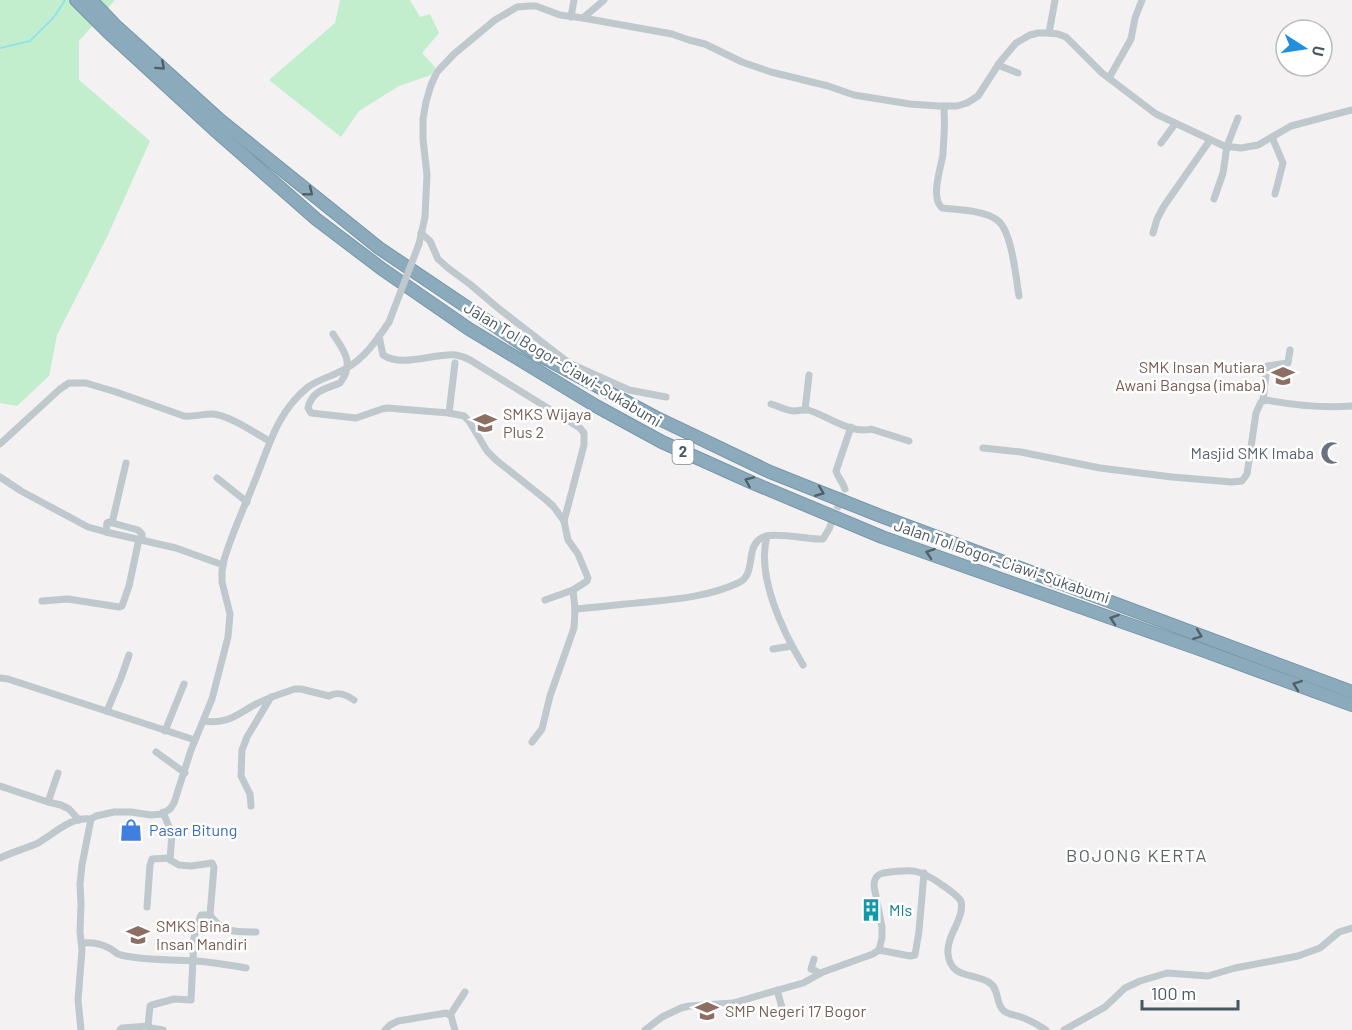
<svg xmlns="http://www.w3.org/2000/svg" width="1352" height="1030" font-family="Barlow,sans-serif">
  <rect width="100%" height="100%" fill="#f3f1f2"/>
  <g fill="#c3eecd">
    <path d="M0,0H115L79,41V80L150,141L107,237L57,335L49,376L17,406L0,403Z"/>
    <path d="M340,0H410L420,17L430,14L439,33L422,53L435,67L431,75L399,86L359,111L341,137L269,80L335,23Z"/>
  </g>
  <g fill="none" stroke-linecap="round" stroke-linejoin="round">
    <path stroke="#92e3e9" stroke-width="2" d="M0,48L30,41L54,17L65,0"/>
    <path stroke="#c9cacd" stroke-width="7" stroke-dasharray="7 3.5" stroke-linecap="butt" d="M829,529L845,489"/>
    <g stroke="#7796a9" stroke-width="14">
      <g id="motorway">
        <path d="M76,0L108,32L217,132L316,219L382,269L469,329L596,406L662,442L753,483L882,537L1199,649L1352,705"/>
        <path d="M91,0L117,27L220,120L379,248L535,353L655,417L770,472L878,515L1352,692"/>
      </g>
    </g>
    <g stroke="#bec8cd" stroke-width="7">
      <path d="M571,17L574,0"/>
      <path d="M583,18L604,0"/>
      <path d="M1049,33L1055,0"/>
      <path d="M998,65L1018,73"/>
      <path d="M1109,78L1131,39L1135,18L1142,0"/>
      <path d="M944,106C944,116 945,125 944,135C944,141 943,147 943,154C941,168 930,197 942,208C958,210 984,210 997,220C1012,230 1016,279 1019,296"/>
      <path d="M1272,137L1283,163L1275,194"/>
      <path d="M1161,143L1175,124"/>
      <path d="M1214,199L1223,173L1227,146L1238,118"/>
      <path d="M421,233L430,241L438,259L448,268L471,285L498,308L569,363L629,390L666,397"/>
      <path d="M1153,233L1157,219L1164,206L1210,140"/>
      <path d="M419,244L425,217L427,175L423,139V119L426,102L431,85L437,72L454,54L495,20L517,7L529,6H536L560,15L583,18L672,34L689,40L705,44L742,62L771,72L828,86L854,95L910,104L938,106H957L967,103L978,96L1000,62L1016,43L1030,35L1038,33H1049L1058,34L1066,37L1102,73L1156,114L1224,146L1241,148L1258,145L1291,126L1352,110"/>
      <path d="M333,334C344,351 355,363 340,383C326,389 312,390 308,408L311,413L356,418L382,409L387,408L449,413L464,416L469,421L487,451L496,460L545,499L553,506L564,521"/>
      <path d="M379,336L383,355C403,368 433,353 456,355C461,356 466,358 470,360L580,428L584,433V445L564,521L568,540L578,554L588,578L587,581L573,590L575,609L574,628L550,696L542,729L532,742"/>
      <path d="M1263,400L1267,366L1288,363L1290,350"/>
      <path d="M771,404C778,406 787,411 794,411C800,411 803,409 808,410C826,415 852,435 871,429L909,441"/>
      <path d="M805,410L809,375"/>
      <path d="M449,413L455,363"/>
      <path d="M0,444L60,389L69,383H86L116,392L184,416C194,417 202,414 212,414C227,414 255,433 269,441"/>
      <path d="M983,448L1021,452L1100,468L1172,477L1232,482L1242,481L1247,474L1256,413L1261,402L1266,400C1293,405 1325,408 1352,406"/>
      <path d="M0,477L21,491L88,527L106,532L176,548L223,565"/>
      <path d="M217,478L247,502"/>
      <path d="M845,489C843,482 838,478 836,471L851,427"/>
      <path d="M112,523L126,463"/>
      <path d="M106,532L107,523L109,522L138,530L142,534V540"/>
      <path d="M767,536C756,576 783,632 803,665"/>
      <path d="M545,600L573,590"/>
      <path d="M42,601L68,599L119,607L122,606L129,586L139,539"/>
      <path d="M575,609C599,607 624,604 648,602C678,599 710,596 738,583C759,574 742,543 766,536C778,533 803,538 817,539H823L829,529"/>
      <path d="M773,649L792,646"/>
      <path d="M0,678L8,679L195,740"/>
      <path d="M107,711L121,678L129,655"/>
      <path d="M204,721C228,725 239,713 258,703C270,697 283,693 295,689H301L329,696C337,691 347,695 354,700"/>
      <path d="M165,731L184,684"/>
      <path d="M156,752L185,773"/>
      <path d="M0,786L48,802L61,805L69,809L79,820"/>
      <path d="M48,802L58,773"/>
      <path d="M251,806L250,794L241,776L242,750L247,737L271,697"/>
      <path d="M0,858C12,852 24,849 36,844C53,835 70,816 91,819"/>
      <path d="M147,907L150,865L152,859L169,858"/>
      <path d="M210,915C223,933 234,932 256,932"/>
      <path d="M82,943C91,942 100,943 109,948C114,950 115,954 121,955C145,961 170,959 195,961C212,962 229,965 246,968"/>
      <path d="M879,950L910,956L915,955L919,931L924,873"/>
      <path d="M814,959L811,969L818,972L819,974"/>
      <path d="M777,990L783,1011"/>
      <path d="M450,1015L465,992"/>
      <path d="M148,1026L151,1028L163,1030"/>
      <path d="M81,1030L78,1000L82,950L80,932L81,904L80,884L82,865L90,824L91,819L96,816L114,812H131L151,815L162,814L170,809L174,803L191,750L212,699L228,637L230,614L222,582V571L224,560C232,533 244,508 254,483C269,447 276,413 308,387C319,379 333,376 345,369C364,359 377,340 389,322"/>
      <path d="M120,1030L122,1028L148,1026L150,1006L152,1005L174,999L191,1000L194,938L196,929L201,915H210L214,867L212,863L191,866L179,865L170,860L172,834L163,812"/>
      <path d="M385,1030L390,1025L398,1021L446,1013L451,1016L455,1030"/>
      <path d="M645,1030L662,1017L681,1008L689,1006L733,1003L803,983L823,972L873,954L879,950L882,938V927L874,886C874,879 876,875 883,873C911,869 919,868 942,885C949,890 956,894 961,901C965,919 946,935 948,954C951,980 974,972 990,983C1000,990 995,1004 1004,1011C1009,1015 1016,1015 1021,1017C1030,1020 1038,1025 1046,1030"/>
      <path d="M1064,1030L1105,1007L1125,988L1140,981L1167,973L1208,976L1235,968L1298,956L1320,948L1339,932L1352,928"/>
    </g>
    <use href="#motorway" stroke="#8babbd" stroke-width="12"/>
    <path stroke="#bec8cd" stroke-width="7" d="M389,322L419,244"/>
  </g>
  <defs><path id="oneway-chevron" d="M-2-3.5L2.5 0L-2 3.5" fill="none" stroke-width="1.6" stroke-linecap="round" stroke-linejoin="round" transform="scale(1.5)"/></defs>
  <g stroke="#505f68">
    <use href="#oneway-chevron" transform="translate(161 66) rotate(42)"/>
    <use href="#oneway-chevron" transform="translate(309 192) rotate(39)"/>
    <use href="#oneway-chevron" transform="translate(749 481) rotate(-156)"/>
    <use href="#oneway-chevron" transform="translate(820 492) rotate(22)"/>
    <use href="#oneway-chevron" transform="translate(930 553) rotate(-161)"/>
    <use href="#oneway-chevron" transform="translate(1114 619) rotate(-161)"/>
    <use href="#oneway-chevron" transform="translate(1198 635) rotate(21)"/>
    <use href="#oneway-chevron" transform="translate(1297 685) rotate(-160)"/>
  </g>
  <defs>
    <g id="school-bare" transform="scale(1.8)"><path d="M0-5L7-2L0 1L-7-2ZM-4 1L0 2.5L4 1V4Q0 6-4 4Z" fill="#8d6e63" stroke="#fff" stroke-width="2.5" paint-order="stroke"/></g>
    <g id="mosque-bare" transform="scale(1.8)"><path d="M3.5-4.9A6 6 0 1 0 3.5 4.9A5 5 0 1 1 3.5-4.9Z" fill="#6b7280" stroke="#fff" stroke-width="2.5" paint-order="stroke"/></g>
    <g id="shop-bare" transform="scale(1.8)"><path d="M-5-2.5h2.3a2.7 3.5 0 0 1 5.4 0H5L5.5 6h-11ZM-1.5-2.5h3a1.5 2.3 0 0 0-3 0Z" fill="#3f7fe0" stroke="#fff" stroke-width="2.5" paint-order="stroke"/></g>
    <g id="building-bare" transform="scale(1.8)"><path d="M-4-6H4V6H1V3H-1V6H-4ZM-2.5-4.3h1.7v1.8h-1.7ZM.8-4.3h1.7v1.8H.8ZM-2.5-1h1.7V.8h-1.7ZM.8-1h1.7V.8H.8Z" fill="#0f9aa8" stroke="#fff" stroke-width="2.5" paint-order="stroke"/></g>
  </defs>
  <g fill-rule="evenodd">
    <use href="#school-bare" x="1283" y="376"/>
    <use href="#school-bare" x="485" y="423"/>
    <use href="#mosque-bare" x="1332" y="453"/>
    <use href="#shop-bare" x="131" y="830"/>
    <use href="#building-bare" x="871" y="910"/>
    <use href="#school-bare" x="138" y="935"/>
    <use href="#school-bare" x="707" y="1011"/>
  </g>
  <g text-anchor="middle" stroke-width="5" stroke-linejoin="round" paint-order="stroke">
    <rect fill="#fff" stroke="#80898e" stroke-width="1.5" x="672.5" y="440" width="21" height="24" rx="4.5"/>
    <g font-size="15" font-weight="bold" fill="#4a575e">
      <text x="683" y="457">2</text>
    </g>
    <g font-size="16" fill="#4a575e" stroke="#fff">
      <text transform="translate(563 364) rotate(31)" y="6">Jalan Tol Bogor–Ciawi–Sukabumi</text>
      <text transform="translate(1002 561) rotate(19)" y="6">Jalan Tol Bogor–Ciawi–Sukabumi</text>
    </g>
    <g font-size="16" fill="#785e54" stroke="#fff" text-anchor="start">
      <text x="1265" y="373" text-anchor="end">SMK Insan Mutiara<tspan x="1265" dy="18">Awani Bangsa (imaba)</tspan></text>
      <text x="503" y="420">SMKS Wijaya<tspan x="503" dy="18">Plus 2</tspan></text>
      <text x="156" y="932">SMKS Bina<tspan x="156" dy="18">Insan Mandiri</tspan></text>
      <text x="725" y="1017">SMP Negeri 17 Bogor</text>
    </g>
    <g font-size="16" fill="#5b616d" stroke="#fff" text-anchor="end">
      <text x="1314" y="459">Masjid SMK Imaba</text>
    </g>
    <g font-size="16" fill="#366cbe" stroke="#fff" text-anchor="start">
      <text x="149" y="836">Pasar Bitung</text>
    </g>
    <g font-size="16" fill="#0d838f" stroke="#fff" text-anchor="start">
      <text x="889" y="916">MIs</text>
    </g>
    <g font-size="18" letter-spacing="1.5" fill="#5e6366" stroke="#fff">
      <text x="1137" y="862">BOJONG KERTA</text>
    </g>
  </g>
  <g transform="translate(1304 48) rotate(102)"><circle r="28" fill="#ffffff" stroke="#b7bcbf" stroke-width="1.5"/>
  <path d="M0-4.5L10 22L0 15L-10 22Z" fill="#218ede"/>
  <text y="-9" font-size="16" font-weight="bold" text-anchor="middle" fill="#4a575e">U</text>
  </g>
  <path d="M1142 1000v9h96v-9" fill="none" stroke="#4a575e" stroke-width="3"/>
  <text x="1151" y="1000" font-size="18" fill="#4a575e" stroke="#ffffff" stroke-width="4.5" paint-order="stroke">100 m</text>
</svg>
